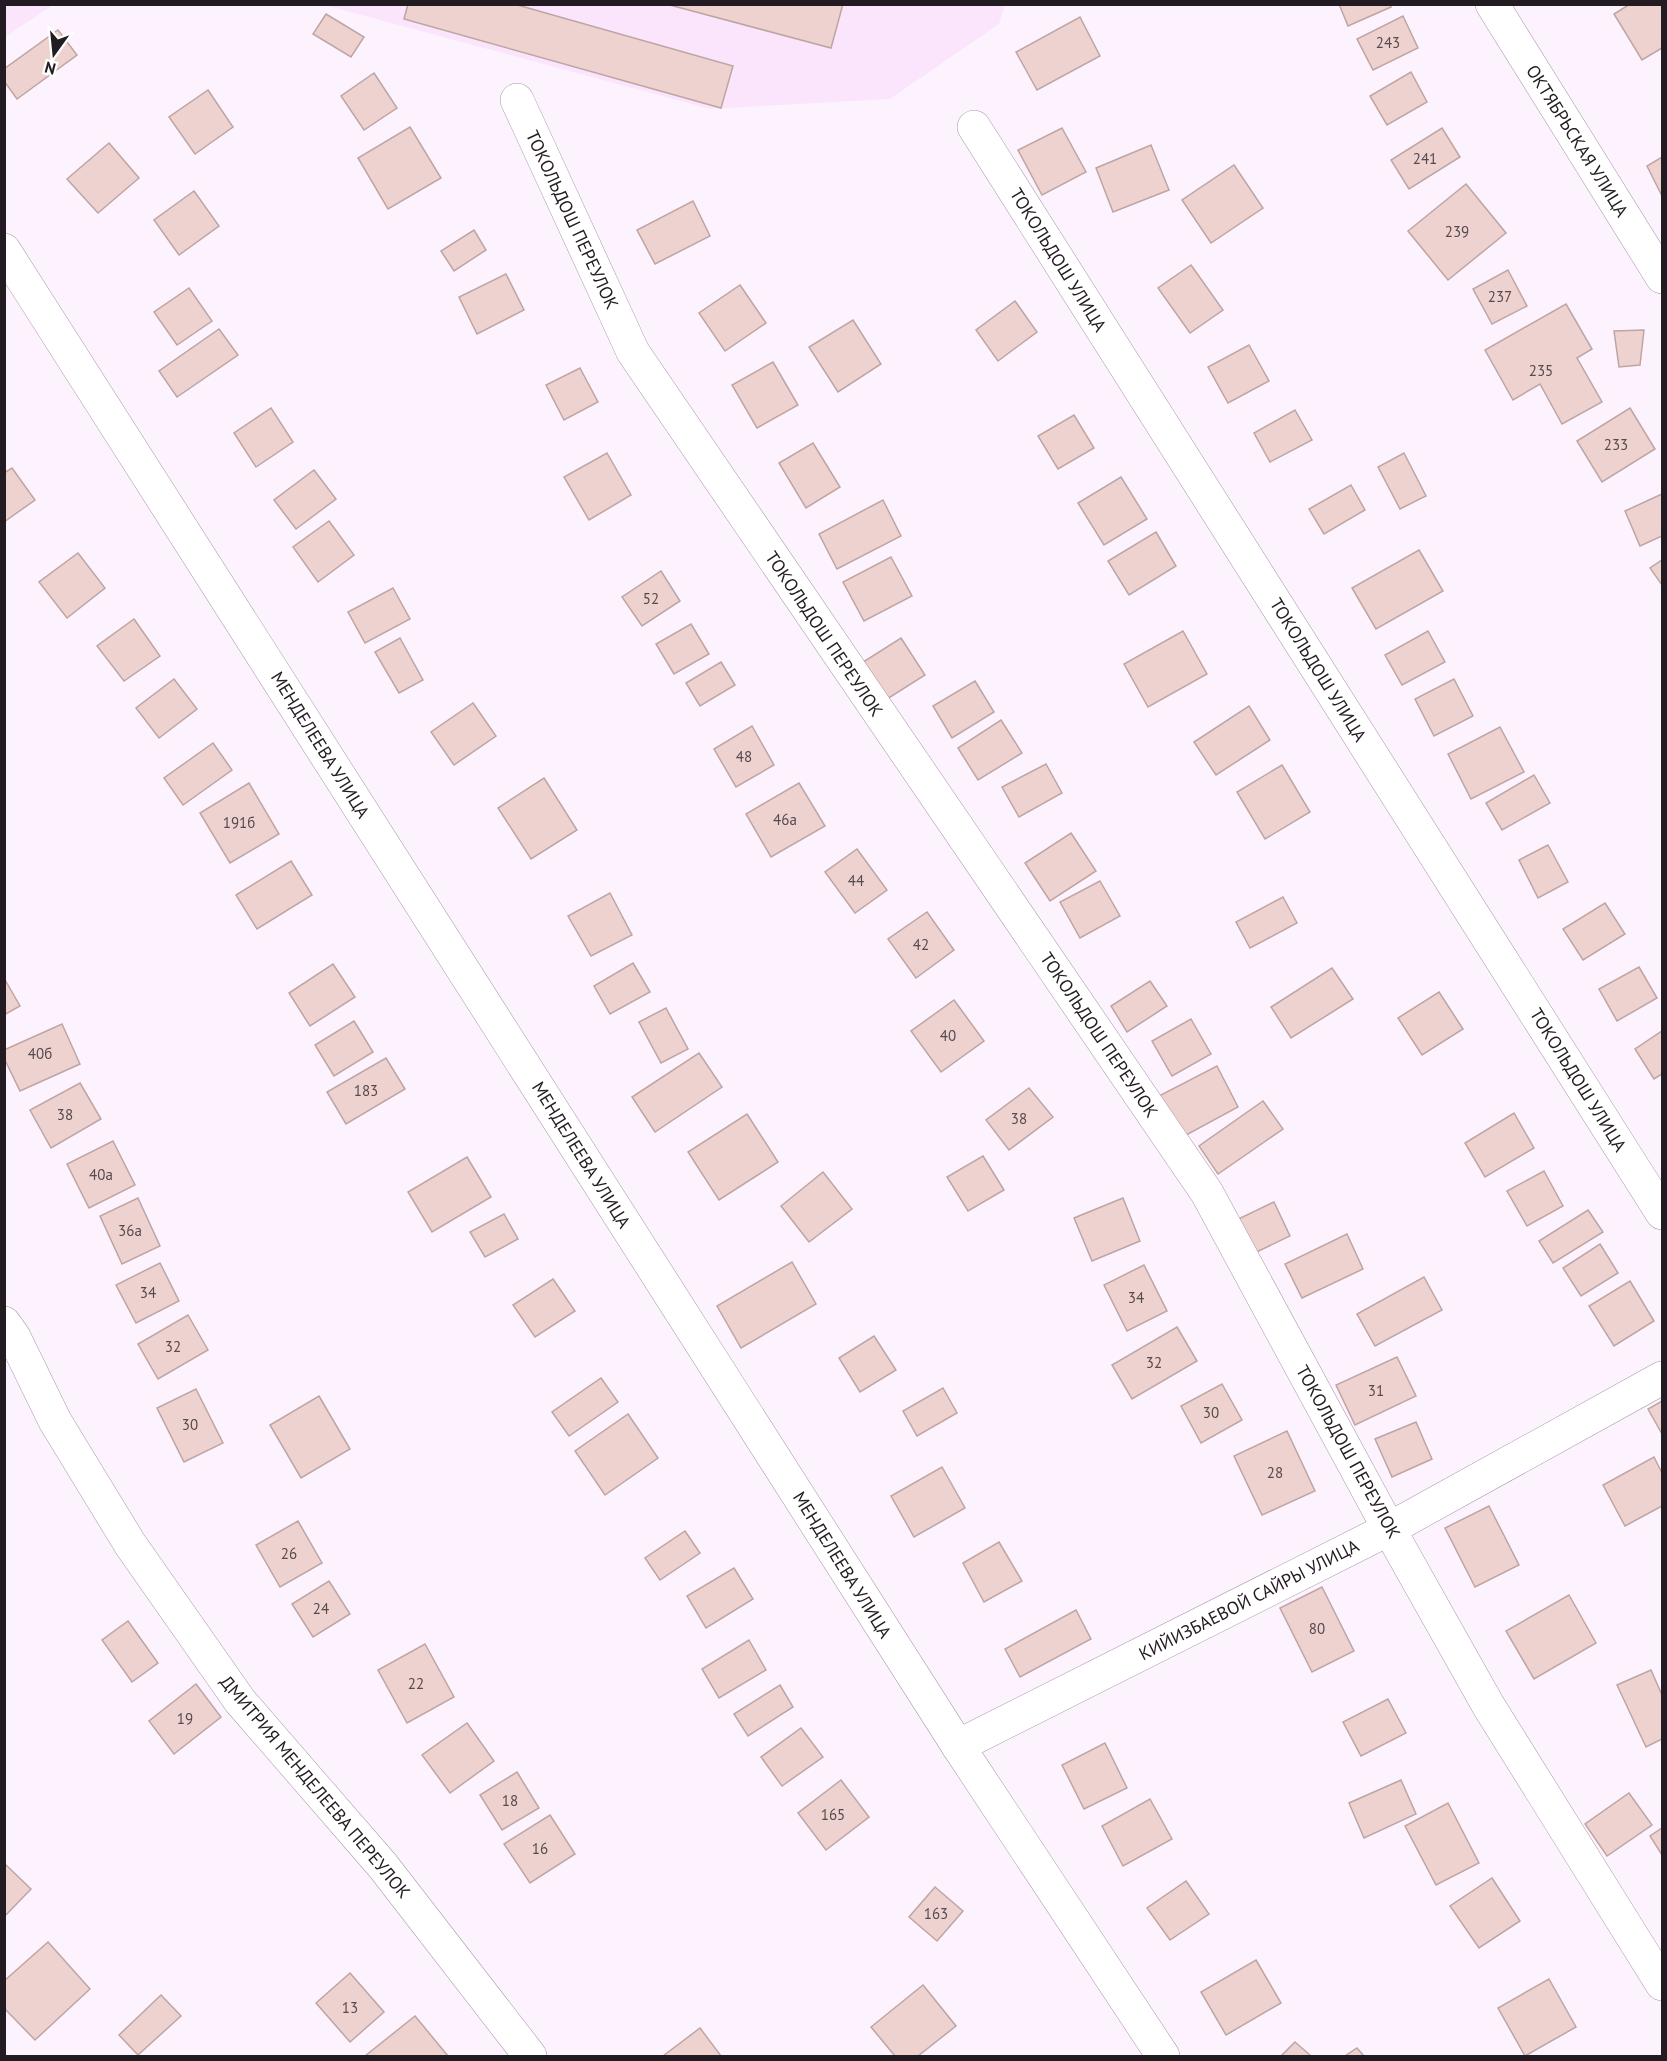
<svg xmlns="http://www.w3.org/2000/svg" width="1667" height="2061" font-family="'PT Sans',sans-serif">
  <rect width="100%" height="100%" fill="#fdf3fe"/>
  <g fill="#fbe5fd">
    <path d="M5,4H53V5L5,37Z"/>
    <path d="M324,5H1005L999,24L890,99L710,109Z"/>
  </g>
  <g fill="#edd2d0" stroke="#bea5a3" stroke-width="1.5">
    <path d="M408,4H514L733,66L721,108L404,19Z"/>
    <path d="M666,4H843L831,48Z"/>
    <path d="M1339,4H1390L1391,7L1348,26Z"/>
    <path d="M1630,4H1662V48L1642,60L1614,14Z"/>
    <path d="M326,14L364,37L351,57L313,34Z"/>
    <path d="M1403,16L1418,48L1373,70L1357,39Z"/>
    <path d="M1080,17L1100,56L1037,90L1016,52Z"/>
    <path d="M58,30L77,55L17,99L4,81V69Z"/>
    <path d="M1411,72L1427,102L1387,125L1370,96Z"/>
    <path d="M374,73L397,108L364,130L341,96Z"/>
    <path d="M208,90L233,127L195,154L169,117Z"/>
    <path d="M410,127L441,178L388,209L358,158Z"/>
    <path d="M1062,128L1086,172L1042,195L1018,150Z"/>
    <path d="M1442,128L1460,157L1409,189L1391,160Z"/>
    <path d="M109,143L139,178L98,213L67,179Z"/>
    <path d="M1151,145L1169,190L1113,212L1096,168Z"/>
    <path d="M1662,157V196L1647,166Z"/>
    <path d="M1234,165L1263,208L1211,243L1182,200Z"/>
    <path d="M1466,184L1506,233L1448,280L1408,231Z"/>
    <path d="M194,191L219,226L179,255L154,220Z"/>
    <path d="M693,201L710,236L655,264L637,230Z"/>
    <path d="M474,230L486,250L454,271L441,251Z"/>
    <path d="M1191,265L1223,310L1190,333L1158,288Z"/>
    <path d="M1508,270L1527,306L1492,324L1473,289Z"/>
    <path d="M506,274L524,310L477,334L459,297Z"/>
    <path d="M740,285L766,323L725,351L699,313Z"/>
    <path d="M189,288L212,321L177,345L154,312Z"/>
    <path d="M1015,301L1037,332L998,361L976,330Z"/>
    <path d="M1566,304L1592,349L1577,358L1602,402L1562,424L1540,384L1513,400L1485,350Z"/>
    <path d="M853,320L881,364L838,392L809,347Z"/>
    <path d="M219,329L238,355L177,397L159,371Z"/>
    <path d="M1644,330L1640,365L1619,367L1614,331Z"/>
    <path d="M1249,345L1269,381L1228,403L1208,367Z"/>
    <path d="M773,362L798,405L757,428L732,385Z"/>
    <path d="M580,368L598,402L564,420L546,385Z"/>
    <path d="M271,408L293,442L256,467L234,433Z"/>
    <path d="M1630,408L1655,449L1602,482L1577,441Z"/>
    <path d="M1295,410L1312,440L1270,462L1254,433Z"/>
    <path d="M1074,415L1094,448L1058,469L1038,436Z"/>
    <path d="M813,443L840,487L806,508L779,463Z"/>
    <path d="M607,453L631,495L589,520L564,477Z"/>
    <path d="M1404,453L1426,496L1400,509L1378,467Z"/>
    <path d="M12,468L35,500L4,522V473Z"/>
    <path d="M314,470L336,499L296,529L274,500Z"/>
    <path d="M1121,477L1147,519L1104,545L1078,503Z"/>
    <path d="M1351,485L1365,510L1324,534L1309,509Z"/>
    <path d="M1662,494V536L1640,546L1625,511Z"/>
    <path d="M883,500L901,536L837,569L819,534Z"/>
    <path d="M329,521L354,555L318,582L293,547Z"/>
    <path d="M1156,532L1176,566L1129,595L1108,561Z"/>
    <path d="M1419,550L1443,591L1376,629L1352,588Z"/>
    <path d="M78,553L105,588L67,618L39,582Z"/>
    <path d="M891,557L912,596L864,621L843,582Z"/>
    <path d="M1662,560V585L1650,568Z"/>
    <path d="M661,571L680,601L642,626L622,597Z"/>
    <path d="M393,588L410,619L365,643L348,612Z"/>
    <path d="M134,619L160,656L124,681L97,646Z"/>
    <path d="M691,624L709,654L674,674L656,644Z"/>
    <path d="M1183,631L1207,674L1148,707L1124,664Z"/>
    <path d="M1428,631L1445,662L1402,685L1385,655Z"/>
    <path d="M400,638L423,680L399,693L375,652Z"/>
    <path d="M901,638L925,675L884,701L860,664Z"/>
    <path d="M721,662L735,685L700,706L686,683Z"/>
    <path d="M174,679L197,709L159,738L136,708Z"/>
    <path d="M1454,679L1473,716L1434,736L1415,699Z"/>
    <path d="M975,681L994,712L952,738L933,706Z"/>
    <path d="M473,703L496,736L454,765L431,732Z"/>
    <path d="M1249,706L1270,740L1216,775L1194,742Z"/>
    <path d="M1001,720L1022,753L978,780L958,748Z"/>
    <path d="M752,726L774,765L736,787L714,749Z"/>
    <path d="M1500,727L1524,772L1471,799L1448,754Z"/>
    <path d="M213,743L232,770L183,805L164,778Z"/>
    <path d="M1046,764L1062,793L1019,817L1002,787Z"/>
    <path d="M1282,765L1310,812L1265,839L1237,792Z"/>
    <path d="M1534,775L1550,803L1502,830L1486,803Z"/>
    <path d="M544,778L577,830L531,859L498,808Z"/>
    <path d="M249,783L279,834L230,863L200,813Z"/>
    <path d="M799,783L825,826L771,857L746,814Z"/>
    <path d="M1071,833L1096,871L1050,901L1025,863Z"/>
    <path d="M1548,845L1568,882L1538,898L1519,860Z"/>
    <path d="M857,849L887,890L855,913L825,872Z"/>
    <path d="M291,861L312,895L257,929L236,895Z"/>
    <path d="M1100,881L1120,916L1080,938L1060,902Z"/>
    <path d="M610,893L632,935L591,956L568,916Z"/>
    <path d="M1283,897L1297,923L1250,948L1236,922Z"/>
    <path d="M1605,903L1625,934L1583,960L1563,929Z"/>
    <path d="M927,912L954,950L916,978L888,939Z"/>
    <path d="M633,963L650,992L610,1014L594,986Z"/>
    <path d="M333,964L355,997L310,1026L289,993Z"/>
    <path d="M1639,967L1657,998L1617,1021L1599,989Z"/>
    <path d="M1332,968L1353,999L1291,1038L1271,1007Z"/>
    <path d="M4,978L20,1006L4,1015Z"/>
    <path d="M1150,981L1167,1006L1127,1032L1111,1006Z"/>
    <path d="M1439,992L1463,1029L1422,1055L1398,1018Z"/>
    <path d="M954,1000L984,1041L941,1072L911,1031Z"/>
    <path d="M666,1008L688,1049L661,1063L639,1022Z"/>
    <path d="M1191,1019L1211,1054L1172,1076L1152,1041Z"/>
    <path d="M354,1021L373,1052L334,1076L315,1045Z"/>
    <path d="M62,1024L80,1064L20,1091L4,1058V1050Z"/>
    <path d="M1662,1031V1074L1654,1079L1635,1049Z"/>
    <path d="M699,1053L722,1087L655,1132L632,1097Z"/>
    <path d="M386,1058L405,1089L346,1124L327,1092Z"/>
    <path d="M1217,1066L1238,1107L1177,1140L1155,1098Z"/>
    <path d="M80,1083L101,1119L51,1148L30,1110Z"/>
    <path d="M1029,1088L1053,1117L1009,1150L986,1120Z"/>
    <path d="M1263,1101L1283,1129L1218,1174L1199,1146Z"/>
    <path d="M1514,1113L1534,1148L1485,1177L1465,1143Z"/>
    <path d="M747,1114L778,1162L719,1200L688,1152Z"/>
    <path d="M113,1141L135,1185L89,1208L67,1164Z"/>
    <path d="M983,1156L1004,1190L968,1211L947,1177Z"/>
    <path d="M467,1157L491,1197L432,1232L408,1192Z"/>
    <path d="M1544,1171L1563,1206L1527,1226L1507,1191Z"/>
    <path d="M823,1172L852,1209L809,1242L781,1206Z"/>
    <path d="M138,1198L160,1246L122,1264L100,1216Z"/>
    <path d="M1123,1198L1140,1241L1092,1261L1074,1218Z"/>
    <path d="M1274,1202L1290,1236L1248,1256L1232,1222Z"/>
    <path d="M1588,1210L1603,1232L1553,1263L1539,1241Z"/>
    <path d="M504,1214L518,1239L485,1257L470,1232Z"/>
    <path d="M1347,1234L1363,1269L1302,1298L1285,1264Z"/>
    <path d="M1600,1244L1618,1273L1581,1296L1563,1268Z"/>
    <path d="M792,1262L816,1304L741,1348L717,1306Z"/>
    <path d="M160,1263L179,1301L136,1323L116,1285Z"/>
    <path d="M1144,1265L1167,1311L1127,1331L1104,1285Z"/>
    <path d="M1424,1277L1442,1310L1375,1346L1357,1314Z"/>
    <path d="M553,1279L575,1311L535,1337L513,1305Z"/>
    <path d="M1630,1281L1654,1321L1614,1346L1589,1306Z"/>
    <path d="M188,1315L208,1350L158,1379L138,1344Z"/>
    <path d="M1177,1327L1197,1361L1132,1399L1112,1365Z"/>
    <path d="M874,1336L896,1370L860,1392L839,1358Z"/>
    <path d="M1397,1357L1416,1396L1355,1425L1336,1385Z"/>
    <path d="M601,1378L618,1402L569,1436L552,1412Z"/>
    <path d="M1222,1384L1242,1420L1201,1443L1181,1406Z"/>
    <path d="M943,1388L957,1413L917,1436L903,1411Z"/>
    <path d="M196,1389L223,1443L184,1462L157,1408Z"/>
    <path d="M319,1396L350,1449L301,1478L270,1425Z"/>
    <path d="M1662,1401V1434L1648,1409Z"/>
    <path d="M628,1414L658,1458L605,1495L575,1451Z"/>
    <path d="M1416,1422L1432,1459L1392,1477L1375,1439Z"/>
    <path d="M1287,1431L1315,1491L1262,1515L1234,1456Z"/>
    <path d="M1654,1457L1662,1473V1506L1625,1526L1603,1485Z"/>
    <path d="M942,1467L965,1508L914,1537L891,1496Z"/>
    <path d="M1489,1506L1519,1565L1475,1587L1445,1528Z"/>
    <path d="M298,1521L322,1563L280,1587L256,1545Z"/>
    <path d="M685,1531L700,1553L660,1580L645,1558Z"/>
    <path d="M999,1542L1022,1581L984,1602L963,1563Z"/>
    <path d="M734,1568L753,1599L706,1628L687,1596Z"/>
    <path d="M329,1581L350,1614L313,1637L292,1604Z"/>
    <path d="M1322,1587L1354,1651L1312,1672L1280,1608Z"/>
    <path d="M1569,1595L1596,1643L1534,1679L1506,1631Z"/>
    <path d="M1076,1610L1091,1639L1020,1677L1005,1649Z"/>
    <path d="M128,1621L158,1663L132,1682L102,1640Z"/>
    <path d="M749,1640L766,1670L719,1698L702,1669Z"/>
    <path d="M425,1644L454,1697L407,1723L378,1670Z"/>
    <path d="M1651,1670L1662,1695V1739L1646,1747L1617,1685Z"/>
    <path d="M196,1684L221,1717L174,1754L149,1721Z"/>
    <path d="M780,1685L793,1707L748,1736L734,1714Z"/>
    <path d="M1388,1699L1406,1733L1361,1756L1343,1722Z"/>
    <path d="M467,1723L494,1761L450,1793L422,1755Z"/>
    <path d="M801,1728L823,1757L782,1786L761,1757Z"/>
    <path d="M1105,1743L1127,1788L1084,1809L1062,1765Z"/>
    <path d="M517,1772L539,1808L502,1830L480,1795Z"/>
    <path d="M841,1780L869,1817L826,1850L798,1813Z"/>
    <path d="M1401,1780L1416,1814L1364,1838L1349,1803Z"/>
    <path d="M1629,1793L1652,1825L1607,1856L1585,1824Z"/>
    <path d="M1150,1799L1172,1839L1123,1866L1102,1826Z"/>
    <path d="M1448,1803L1479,1863L1436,1885L1405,1826Z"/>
    <path d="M550,1815L575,1854L530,1883L504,1844Z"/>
    <path d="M1662,1828V1855L1650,1836Z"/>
    <path d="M6,1865L31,1889L4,1917V1866Z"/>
    <path d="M1492,1878L1520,1921L1479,1948L1450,1906Z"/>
    <path d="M1186,1881L1209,1914L1170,1940L1147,1908Z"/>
    <path d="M935,1887L963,1911L937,1941L909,1917Z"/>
    <path d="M48,1942L90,1989L35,2040L4,2008V1981Z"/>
    <path d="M1256,1960L1281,2003L1226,2035L1201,1992Z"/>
    <path d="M350,1973L384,2012L350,2042L316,2003Z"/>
    <path d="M1549,1979L1576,2027L1525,2056L1498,2008Z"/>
    <path d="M923,1985L956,2026L918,2056H895L871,2027Z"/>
    <path d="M161,1995L181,2016L138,2055L119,2035Z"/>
    <path d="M415,2016L448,2056H365Z"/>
    <path d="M700,2028L721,2056H663Z"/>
    <path d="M1295,2042L1311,2056H1281Z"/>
    <path d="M1357,2048L1364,2056H1345Z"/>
  </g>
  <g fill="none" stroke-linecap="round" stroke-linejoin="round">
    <g stroke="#a898a9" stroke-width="34">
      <g id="minor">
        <path d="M1492,4L1662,277"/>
        <path d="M517,100L633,352L1207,1193L1389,1529L1488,1705L1662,1984"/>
        <path d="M974,127L1662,1213"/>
        <path d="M4,250L958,1746L1163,2056"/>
        <path d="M4,1323L14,1337L55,1421L130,1544L240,1701L383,1866L530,2056"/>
        <path d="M958,1746L1389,1529L1662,1378"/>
      </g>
    </g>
    <use href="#minor" stroke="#fff" stroke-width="33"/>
  </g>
  <g text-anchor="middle" stroke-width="6" stroke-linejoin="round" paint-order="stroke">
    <g font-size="15" fill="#554a4e">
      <text x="1388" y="48">243</text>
      <text x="1425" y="164">241</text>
      <text x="1457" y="237">239</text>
      <text x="1500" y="302">237</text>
      <text x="1541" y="376">235</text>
      <text x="1616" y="450">233</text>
      <text x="651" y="604">52</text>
      <text x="744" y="762">48</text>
      <text x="785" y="825">46а</text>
      <text x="239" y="828">191б</text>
      <text x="856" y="886">44</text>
      <text x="921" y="950">42</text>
      <text x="948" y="1041">40</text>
      <text x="40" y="1059">40б</text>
      <text x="366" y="1096">183</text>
      <text x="65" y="1120">38</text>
      <text x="1019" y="1124">38</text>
      <text x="101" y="1180">40а</text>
      <text x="130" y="1236">36а</text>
      <text x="148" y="1298">34</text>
      <text x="1136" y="1303">34</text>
      <text x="173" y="1352">32</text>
      <text x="1154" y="1368">32</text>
      <text x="1376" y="1396">31</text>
      <text x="1211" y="1418">30</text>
      <text x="190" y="1430">30</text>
      <text x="1275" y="1478">28</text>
      <text x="289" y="1559">26</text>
      <text x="321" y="1614">24</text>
      <text x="1317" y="1634">80</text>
      <text x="416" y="1689">22</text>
      <text x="185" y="1724">19</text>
      <text x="510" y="1806">18</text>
      <text x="833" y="1820">165</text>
      <text x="540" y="1854">16</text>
      <text x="936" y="1919">163</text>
      <text x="350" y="2013">13</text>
    </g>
    <g font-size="18" fill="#221c22" stroke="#fff">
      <text transform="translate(1577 141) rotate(58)" y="6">ОКТЯБРЬСКАЯ УЛИЦА</text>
      <text transform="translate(572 220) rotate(65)" y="6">ТОКОЛЬДОШ ПЕРЕУЛОК</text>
      <text transform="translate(1058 260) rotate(58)" y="6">ТОКОЛЬДОШ УЛИЦА</text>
      <text transform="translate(824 634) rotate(56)" y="6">ТОКОЛЬДОШ ПЕРЕУЛОК</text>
      <text transform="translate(1318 670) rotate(58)" y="6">ТОКОЛЬДОШ УЛИЦА</text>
      <text transform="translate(320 745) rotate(58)" y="6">МЕНДЕЛЕЕВА УЛИЦА</text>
      <text transform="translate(1099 1035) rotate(56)" y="6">ТОКОЛЬДОШ ПЕРЕУЛОК</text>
      <text transform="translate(1578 1080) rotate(58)" y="6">ТОКОЛЬДОШ УЛИЦА</text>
      <text transform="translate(581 1155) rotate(58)" y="6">МЕНДЕЛЕЕВА УЛИЦА</text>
      <text transform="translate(1348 1452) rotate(61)" y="6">ТОКОЛЬДОШ ПЕРЕУЛОК</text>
      <text transform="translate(842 1565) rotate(58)" y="6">МЕНДЕЛЕЕВА УЛИЦА</text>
      <text transform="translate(1249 1600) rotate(-27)" y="6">КИЙИЗБАЕВОЙ САЙРЫ УЛИЦА</text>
      <text transform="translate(315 1787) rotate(50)" y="6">ДМИТРИЯ МЕНДЕЛЕЕВА ПЕРЕУЛОК</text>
    </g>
  </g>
  <rect width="1667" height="2061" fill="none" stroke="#221c22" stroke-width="12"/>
  <g transform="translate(54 54) rotate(195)" stroke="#ffffff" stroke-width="4.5" paint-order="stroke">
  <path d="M0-4.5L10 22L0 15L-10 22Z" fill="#221c22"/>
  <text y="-9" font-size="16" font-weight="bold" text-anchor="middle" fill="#221c22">N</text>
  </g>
</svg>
